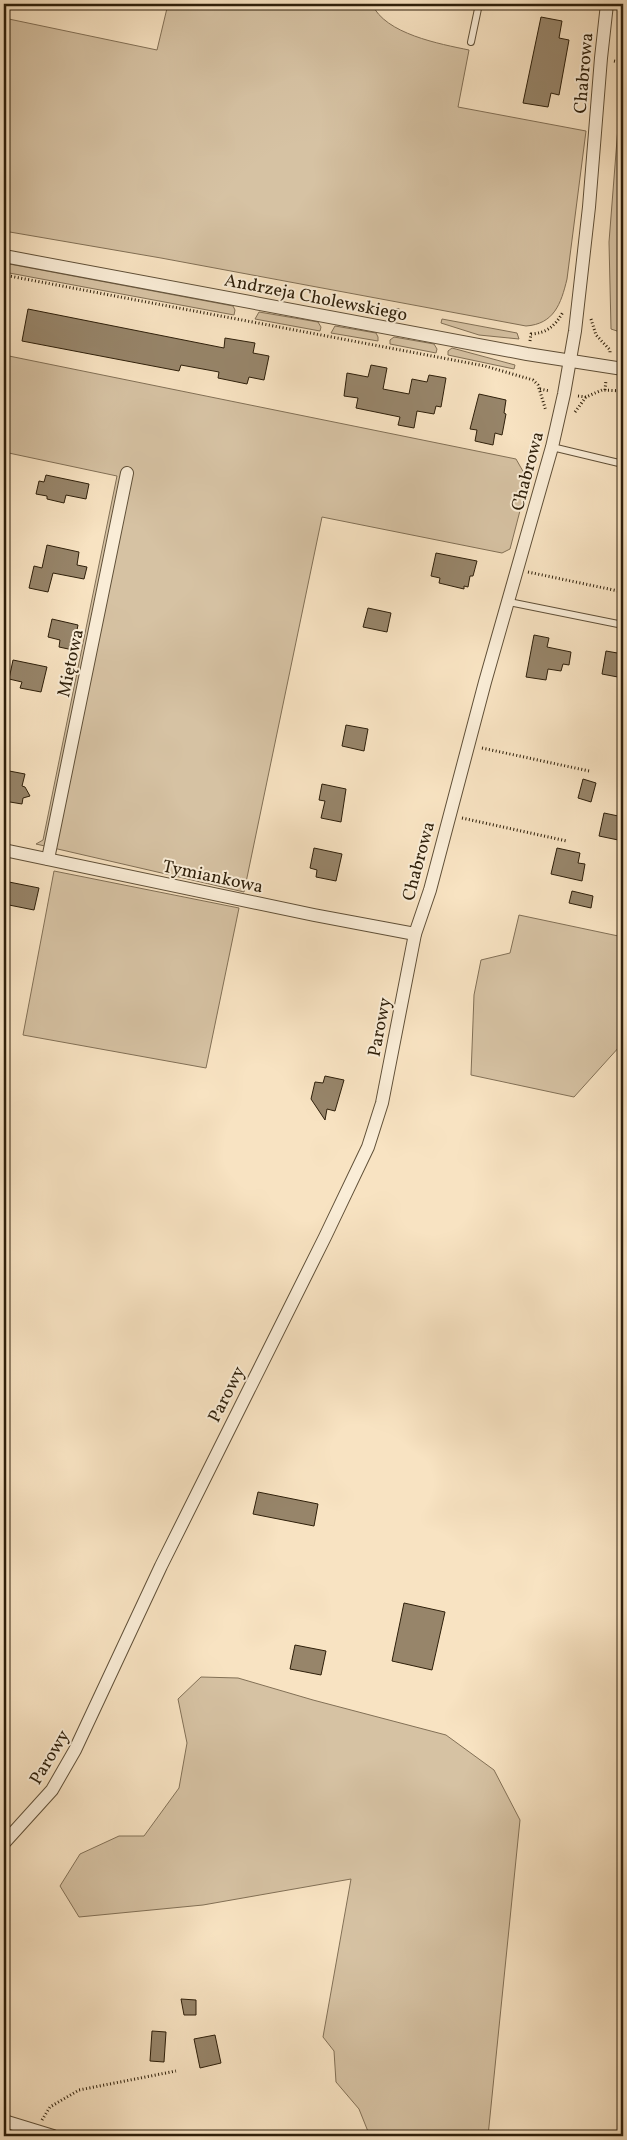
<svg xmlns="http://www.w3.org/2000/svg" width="627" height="2140" font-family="Vollkorn,serif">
  <rect width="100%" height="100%" fill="#f8e3c2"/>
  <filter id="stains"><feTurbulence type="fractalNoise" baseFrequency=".004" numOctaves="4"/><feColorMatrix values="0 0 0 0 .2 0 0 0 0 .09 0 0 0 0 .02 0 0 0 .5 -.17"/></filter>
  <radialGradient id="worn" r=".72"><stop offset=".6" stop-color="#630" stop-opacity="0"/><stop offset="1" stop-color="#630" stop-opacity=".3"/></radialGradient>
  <g fill="#d6c2a3" stroke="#827056">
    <path d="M168,4H372C385,34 440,44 469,50L458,107L586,131L567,279C561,304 554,324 526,326L161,258L4,231V18L157,50Z"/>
    <path d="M623,63V333L611,329L609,242Z"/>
    <path d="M4,263L233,306L235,310L234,315L4,272Z"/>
    <path d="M259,312L318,322L321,327L320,331L255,319Z"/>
    <path d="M442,319L517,333L519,339L479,335L441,323Z"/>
    <path d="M335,326L376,333L378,337V341L331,333Z"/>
    <path d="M394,337L434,344L437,349L436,353L390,344V340Z"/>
    <path d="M452,348L515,365L514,369L448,355V351Z"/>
    <path d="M4,355L516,459L528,480L510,549L502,553L322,517L244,892L36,844L43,840L117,476L4,452Z"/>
    <path d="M54,871L239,908L206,1068L23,1035Z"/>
    <path d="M519,915L623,937V1040L620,1046L574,1097L471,1075L474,995L481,960L510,953Z"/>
    <path d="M201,1677L238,1678L313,1700L446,1735L494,1770L520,1820L488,2136H368L369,2134L359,2109L336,2082L334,2051L323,2037L351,1879L203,1905L79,1917L60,1886L80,1854L119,1836H144L179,1788L187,1743L178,1699Z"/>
  </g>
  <g fill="#97856a" stroke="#2e1f0a">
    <path d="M541,17L562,21L559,38L569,40L559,95L551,93L548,107L523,103Z"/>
    <path d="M28,309L224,348L225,338L255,343L253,353L269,356L264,380L249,377L247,384L218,378L219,372L181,365L179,371L22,341Z"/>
    <path d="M371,365L387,368L383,389L409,394L412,379L427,382L429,375L446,378L441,407L436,406L434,414L417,411L414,428L398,425L400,417L356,408L358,398L344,396L347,373L368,377Z"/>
    <path d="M479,394L506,400L504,413L506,414L502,435L495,433L493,445L475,441L477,430L470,429Z"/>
    <path d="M46,475L89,484L86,499L66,495L64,503L47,499V496L36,494L39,481L44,482Z"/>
    <path d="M47,545L79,552L77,565L87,567L84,579L53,573L48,592L29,588L34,566L42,568Z"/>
    <path d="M436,553L477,561L473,576H470L468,587L464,586V589L439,583L440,578L431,576Z"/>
    <path d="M368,608L391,613L387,632L363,627Z"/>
    <path d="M52,619L78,625L73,650L59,647L60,640L48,637Z"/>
    <path d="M534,635L549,638L547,647L571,652L569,665L563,664L561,671L548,669L546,680L526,677Z"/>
    <path d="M606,651L623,654V678L602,674Z"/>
    <path d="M13,660L47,667L41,692L20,688L22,682L9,679Z"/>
    <path d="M346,725L368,729L364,751L342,746Z"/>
    <path d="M4,770L25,774L22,786L25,787L30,796L23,798L22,804L4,801Z"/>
    <path d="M583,779L596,783L591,802L578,798Z"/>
    <path d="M322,784L346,789L341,822L321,818L325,801L319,800Z"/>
    <path d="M604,813L623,817V841L599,836Z"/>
    <path d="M314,848L342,854L336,881L316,877L317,870L310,868Z"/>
    <path d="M557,848L580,853L578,863L585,864L582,881L551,874Z"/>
    <path d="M4,881L39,888L34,910L4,904Z"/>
    <path d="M572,891L593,896L591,908L569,903Z"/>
    <path d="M325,1076L344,1080L335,1111L327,1109L325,1120L311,1099L315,1082L323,1083Z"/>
    <path d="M258,1492L318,1504L314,1526L253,1514Z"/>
    <path d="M404,1603L445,1612L432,1670L392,1661Z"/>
    <path d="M295,1645L326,1651L321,1675L290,1669Z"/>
    <path d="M181,1999L196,2000V2015H184Z"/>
    <path d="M152,2031L166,2032L164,2062L150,2061Z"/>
    <path d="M215,2035L221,2063L200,2068L194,2039Z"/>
  </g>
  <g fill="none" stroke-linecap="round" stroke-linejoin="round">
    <g stroke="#605038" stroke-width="8">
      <g id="lane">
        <path d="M471,42L479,4"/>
        <path d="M552,447L623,464"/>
        <path d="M509,602L623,625"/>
      </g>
    </g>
    <g stroke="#605038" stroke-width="14">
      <g id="street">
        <path d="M4,256L527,354L623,369"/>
        <path d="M4,850L314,915L415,934"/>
        <path d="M48,859L127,473"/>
        <path d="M4,1843L52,1790L75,1750L161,1566L325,1237L368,1147L382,1103L415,934L430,890L485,682L552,447L564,394L575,331L589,207L601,58L607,4"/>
        <path d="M4,2121L53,2136"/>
      </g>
    </g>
    <g stroke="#2e1f0a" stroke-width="3" stroke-dasharray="1 2.5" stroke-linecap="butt">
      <path d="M614,61L623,63"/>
      <path d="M4,275L485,366L533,380L538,385L546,411"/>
      <path d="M396,316L398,308"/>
      <path d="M591,319L596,335L610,350V354"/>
      <path d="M530,341L531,334C547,333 555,326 563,312"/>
      <path d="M540,389L550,391"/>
      <path d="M605,390L606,380"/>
      <path d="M578,396L586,397L602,390L623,391"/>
      <path d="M575,412L586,397"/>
      <path d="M528,572L623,592"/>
      <path d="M482,748L589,771"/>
      <path d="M462,818L567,841"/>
      <path d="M42,2120L50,2107L79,2090L176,2071"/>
    </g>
    <use href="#lane" stroke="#faedd7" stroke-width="6"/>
    <use href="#street" stroke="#faedd7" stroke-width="12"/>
  </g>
  <g text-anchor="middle" stroke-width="4" stroke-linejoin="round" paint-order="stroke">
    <g font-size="18" fill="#2e1f0a" stroke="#faedd7">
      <text transform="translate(583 73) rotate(-85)" y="6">Chabrowa</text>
      <text transform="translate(316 297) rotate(11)" y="6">Andrzeja Cholewskiego</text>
      <text transform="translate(527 471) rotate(-75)" y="6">Chabrowa</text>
      <text transform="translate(70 663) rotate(-78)" y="6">Miętowa</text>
      <text transform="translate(418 861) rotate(-75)" y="6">Chabrowa</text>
      <text transform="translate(213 876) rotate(12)" y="6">Tymiankowa</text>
      <text transform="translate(379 1027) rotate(-79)" y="6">Parowy</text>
      <text transform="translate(226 1394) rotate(-63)" y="6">Parowy</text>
      <text transform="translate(49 1757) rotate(-59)" y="6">Parowy</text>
    </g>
  </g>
  <rect width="627" height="2140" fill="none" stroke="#f8e3c2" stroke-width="20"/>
  <rect x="5" y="5" width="617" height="2130" fill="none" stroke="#2e1f0a" stroke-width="2.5"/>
  <rect x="10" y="10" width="607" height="2120" fill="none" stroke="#2e1f0a"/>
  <rect width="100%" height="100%" filter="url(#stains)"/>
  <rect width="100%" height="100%" fill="url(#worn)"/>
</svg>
